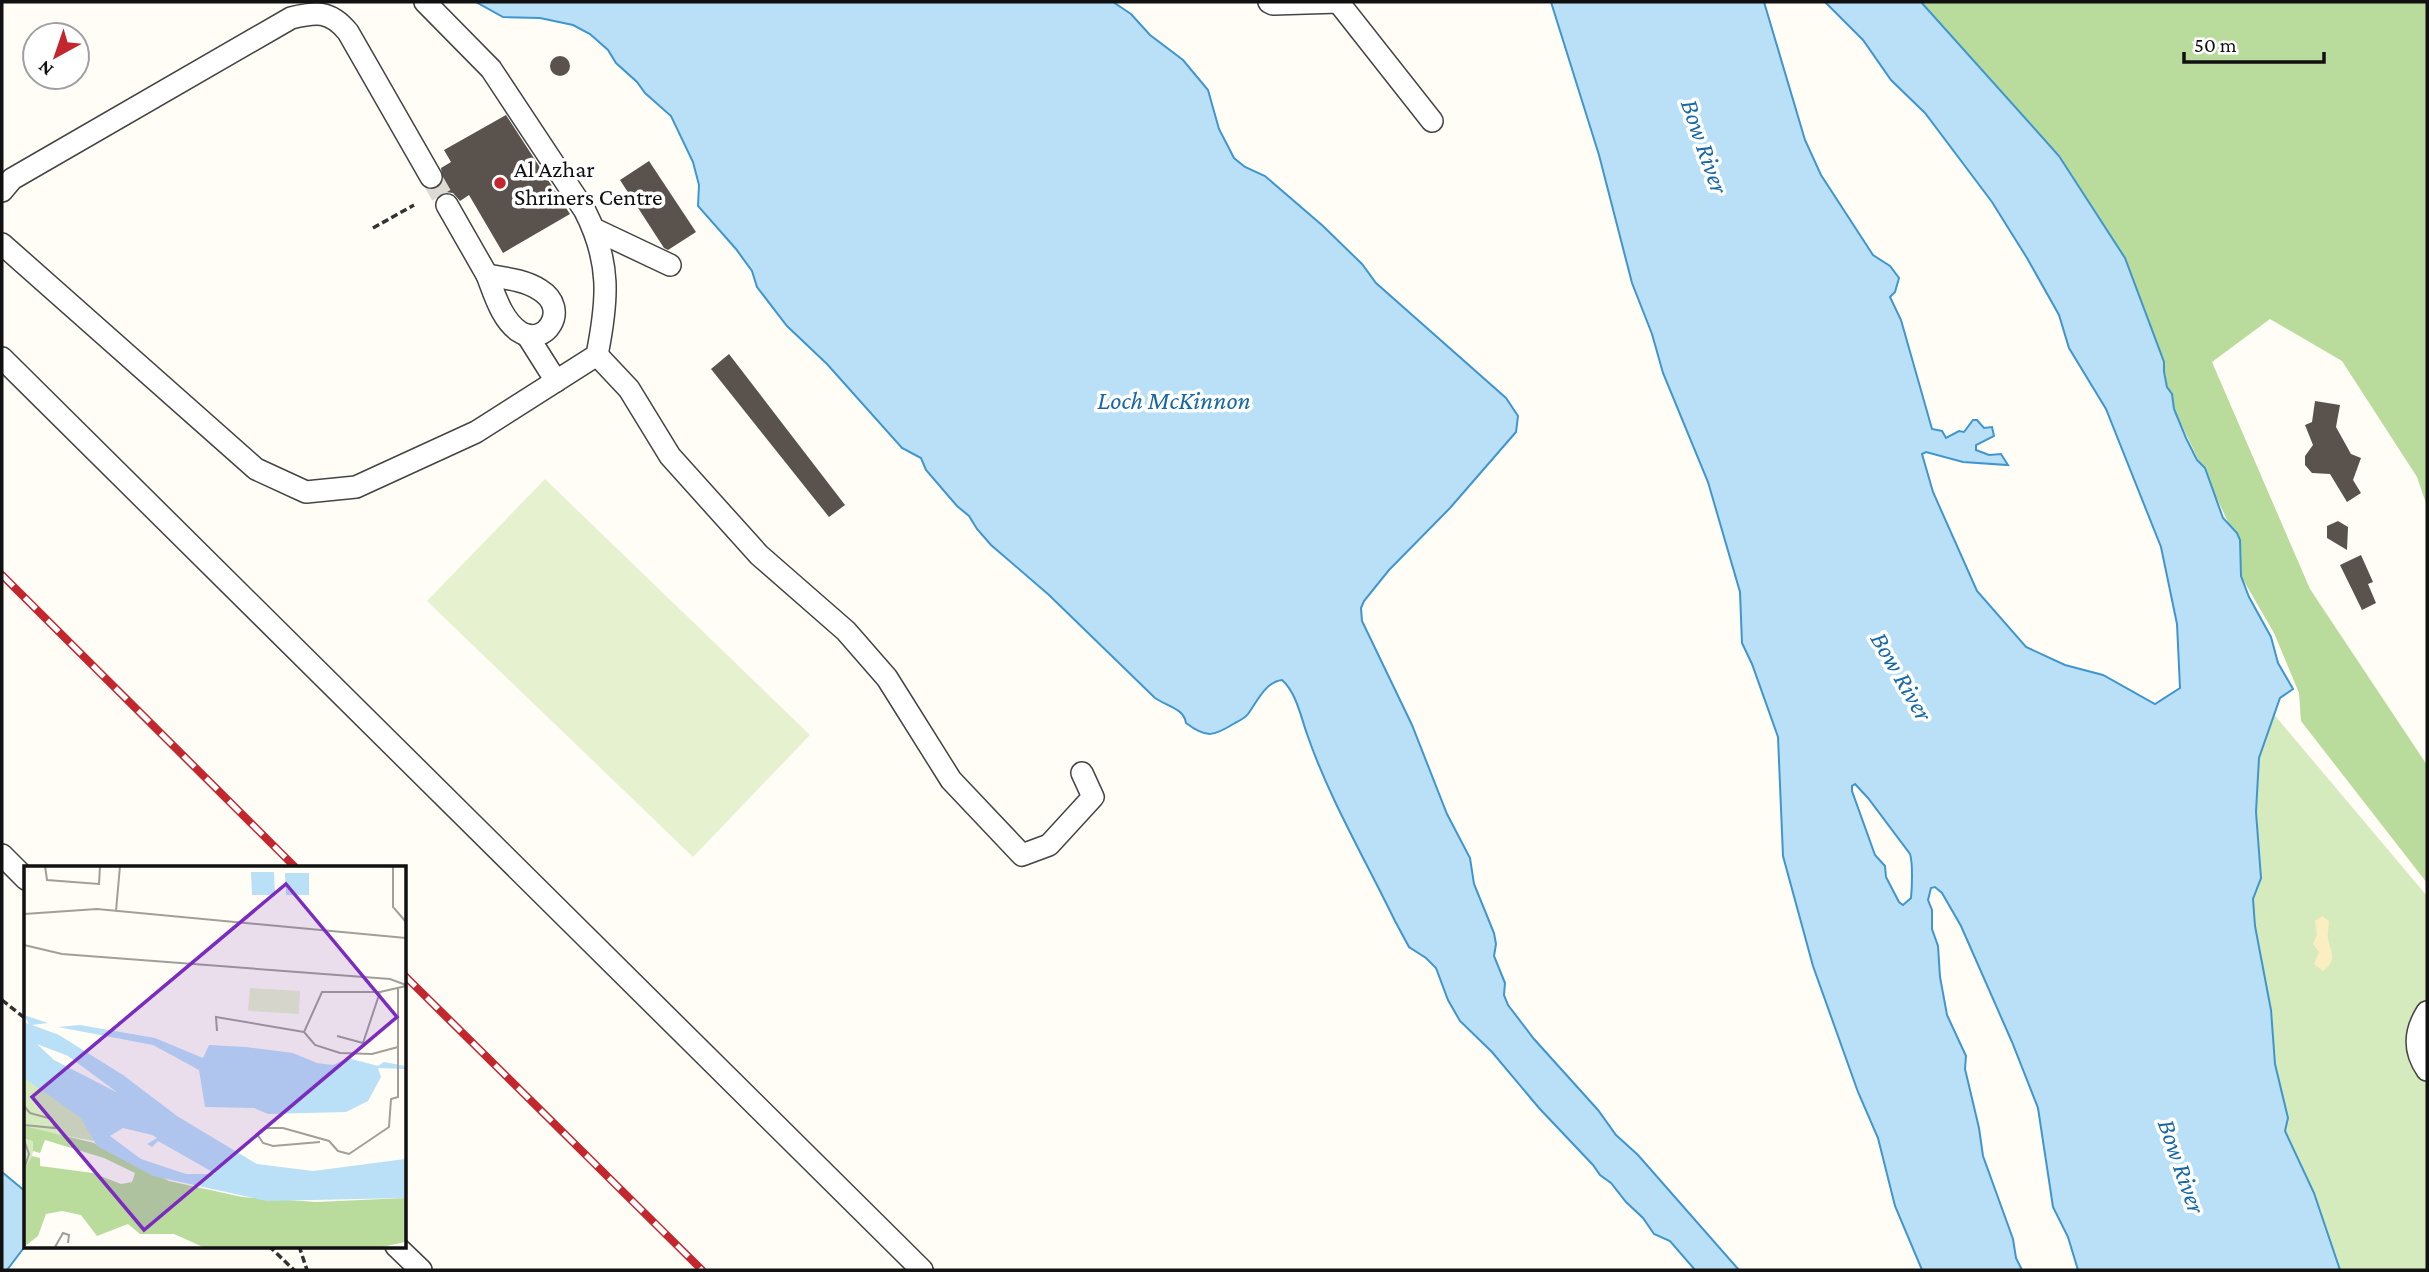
<svg xmlns="http://www.w3.org/2000/svg" width="2429" height="1272" font-family="'Crimson Pro',serif">
  <rect width="100%" height="100%" fill="#fffdf5"/>
  <path fill="#d5ebbd" d="M2261,699L2427,896V1270H2314L2276,1167L2233,851Z"/>
  <path fill="#b9dc9c" d="M1921,2H2427V506L2417,477L2342,361L2270,319L2212,362L2310,589L2427,765V883L2301,721L2299,693L2274,633L2241,576L2231,528L2174,409L2164,372L2059,156Z"/>
  <path fill="#fbeec1" d="M2322,916L2329,921C2329,926 2327,934 2328,939C2331,953 2338,960 2323,971L2314,964L2319,952L2313,944L2317,934L2315,921Z"/>
  <path fill="#e6f2cf" d="M545,479L810,735L693,857L427,601Z"/>
  <g fill="#b9e0f7" stroke="#3f96cf" stroke-width="2" fill-rule="evenodd">
    <path d="M476,2H1113L1131,14L1150,35L1183,60L1208,90L1219,129L1234,158L1245,167L1265,176L1323,226L1362,264L1376,283L1506,398L1518,416L1516,432L1450,508L1389,570L1364,601L1361,608L1362,621L1412,725L1447,814L1470,858L1474,884L1494,933L1496,944L1494,956L1505,983L1504,995L1508,1005L1534,1039L1598,1110L1616,1135L1638,1155L1739,1270H1695L1670,1241L1654,1234L1643,1218L1626,1202L1611,1183L1600,1175L1593,1165L1539,1108L1492,1052L1460,1021L1448,1000L1436,968L1426,958L1409,947L1395,921C1365,859 1329,798 1307,734C1301,717 1296,692 1282,680C1265,682 1257,702 1248,714C1245,718 1239,721 1235,723C1214,736 1207,739 1186,723C1184,708 1166,706 1155,698L1049,595L991,545L977,529L969,516L957,506L926,470L921,458L902,448L827,364L787,326L757,287L752,271L736,249L698,206L699,185L693,162L671,116L645,93L637,82L616,63L608,50L590,34L573,25L540,18L503,17Z"/>
    <path d="M1551,2H1764L1805,140L1821,175L1873,255L1890,266L1899,278L1895,292L1890,297L1901,320L1932,429L1942,431L1946,438L1959,431L1964,432L1973,420H1977L1984,428L1992,427L1994,436L1976,445V450L1989,455L2001,454L2008,465L1963,462L1926,452L1922,454L1933,492L1977,591L2026,647L2065,665L2103,675L2155,704L2180,688L2177,624L2161,547L2106,409L2069,348L2059,315L2027,258L1992,202L1925,113L1891,80L1863,40L1825,2H1921L2059,156L2125,258L2164,362V372L2167,387L2172,394L2174,409L2186,438L2197,460L2205,468L2223,518L2237,533L2240,540L2241,576L2249,597L2271,637L2278,663L2293,689L2280,698L2259,758L2256,812L2261,878L2253,899L2255,926L2271,1010L2275,1064L2288,1118L2285,1131L2314,1193L2340,1270H2078L2068,1237L2053,1207L2038,1108L2012,1042L1961,926L1942,893L1935,887L1931,888L1928,900L1932,910V929L1938,946L1940,977L1947,1015L1966,1056L1965,1069L1979,1128L1983,1156L2013,1239L2016,1258L2022,1270H1922L1895,1206L1878,1138L1858,1092L1813,966L1783,856L1778,737L1752,664L1742,643L1740,592L1708,482L1663,373L1652,334L1632,283L1599,155ZM1855,784L1868,798L1910,854C1913,863 1912,888 1911,898L1903,905L1899,902L1886,877L1885,866L1875,855L1852,791V786Z"/>
    <path d="M2,1172L26,1192V1245L7,1270H2Z"/>
  </g>
  <g fill="#5a524d">
    <circle cx="560" cy="66" r="10"/>
    <path d="M506,115L570,214L503,253L469,195L460,201L453,193L445,192L441,168L451,162L444,150Z"/>
    <path d="M649,161L696,232L668,250L664,248L620,180Z"/>
    <path d="M729,354L845,505L829,517L711,369Z"/>
    <path d="M2315,401L2340,405L2336,427L2351,454L2361,458L2353,480L2361,493L2347,502L2330,474L2312,473L2305,465V456L2313,445L2305,425L2312,422Z"/>
    <path d="M2338,521L2348,527L2347,550L2327,538V526Z"/>
    <path d="M2361,555L2373,582L2368,584L2376,603L2362,610L2340,565Z"/>
  </g>
  <g fill="none" stroke-linecap="round" stroke-linejoin="round">
    <path stroke="#dbdad3" stroke-width="21" stroke-dasharray="21 10" stroke-linecap="butt" d="M431,177L447,205"/>
    <g stroke="#444" stroke-width="24">
      <g id="minor">
        <path d="M1269,2L1273,4L1339,2"/>
        <path d="M1339,3L1432,121"/>
        <path d="M2,191L12,179L291,18C316,12 330,10 348,32L431,177"/>
        <path d="M447,205L487,275"/>
        <path d="M594,229L670,265"/>
        <path d="M2,244L256,469L306,492L356,487L476,432L597,355C608,300 611,262 585,211L491,69L425,2"/>
        <path d="M487,275C504,278 525,280 540,290C571,309 545,348 520,332C502,321 494,293 487,275Z"/>
        <path d="M527,335L556,381"/>
        <path d="M597,355L629,389L670,456L759,555L846,631L887,678L951,780L1022,855L1049,845L1093,797L1082,773"/>
        <path d="M2,358L922,1270"/>
        <path d="M2,855L26,879"/>
        <path d="M2427,1012C2415,1031 2413,1050 2427,1070"/>
        <path d="M396,1246L421,1270"/>
      </g>
    </g>
    <g stroke="#333" stroke-width="3.5" stroke-dasharray="7 3.5" stroke-linecap="butt">
      <path d="M373,228L414,205"/>
      <path d="M2,1000L26,1019"/>
      <path d="M269,1246L294,1270"/>
      <path d="M299,1246L307,1270"/>
    </g>
    <use href="#minor" stroke="#fff" stroke-width="21"/>
    <g stroke="#c4262e" stroke-width="8">
      <g id="rail">
        <path d="M2,575L296,868"/>
        <path d="M404,975L702,1270"/>
      </g>
    </g>
    <use href="#rail" stroke="#fff" stroke-width="5" stroke-dasharray="16" stroke-linecap="butt"/>
  </g>
  <circle fill="#c4262e" stroke="#fff" stroke-width="2.5" cx="500" cy="183" r="7"/>
  <g text-anchor="middle" stroke-width="7" stroke-linejoin="round" paint-order="stroke">
    <g font-size="24" fill="#111" stroke="#fff" text-anchor="start">
      <text x="514" y="177">Al Azhar<tspan x="514" dy="28">Shriners Centre</tspan></text>
    </g>
    <g font-size="26" font-style="italic" fill="#1768a6" stroke="#fff">
      <text transform="translate(1705 146) rotate(71)" y="9">Bow River</text>
      <text x="1174" y="409">Loch McKinnon</text>
      <text transform="translate(1902 676) rotate(60)" y="9">Bow River</text>
      <text transform="translate(2182 1166) rotate(71)" y="9">Bow River</text>
    </g>
  </g>
  <g transform="translate(24 866)">
    <rect width="382" height="382" fill="#fffdf5"/>
    <path d="M0,210L33,228L65,258L76,276L14,265L6,298L0,305Z" fill="#d5ebbd"/>
    <path d="M0,260L70,277L145,315L218,331L292,336L381,332V376L358,381H179L150,368H116L104,358L73,370L57,349L38,345L22,348L14,370L0,381V305L8,290L16,292V300L69,307L97,318L108,316L111,307L80,292L21,274L16,287L9,285V275L0,272Z" fill="#b9dc9c"/>
    <path d="M226,122L276,125L275,148L224,145Z" fill="#e6f2cf"/>
    <path d="M227,6H250L251,29H228ZM261,7H285V29H262ZM0,149L24,157L8,159L35,169L99,209L153,250L233,298L289,305L381,293V332L243,335L129,310L73,280L57,252L0,212V156L5,158ZM13,178L44,190L94,227L30,194ZM99,262L128,269L133,272L123,278L128,281L134,275L192,308H162L117,293L86,270ZM56,159L131,172L179,192L185,179L222,181L269,187L293,197L309,199L324,192L354,200L360,196L381,200V203L354,202L357,211L344,235L322,246L244,248L230,242L181,241L175,204L129,179L34,161Z" fill="#b9e0f7" fill-rule="evenodd"/>
    <path fill="none" stroke="#a09f9a" stroke-width="2" d="M21,0L23,14L75,18L76,0M369,0V41L382,56M92,45L96,0M0,48L73,43L382,72M0,79L38,88L366,113L382,119M193,165L192,151L280,166M313,170L339,177L356,126M374,181L348,188L316,187L291,179L280,166L298,126H356L382,120M0,240L6,247L28,253L31,262L0,259M0,274L5,288L0,303M296,276L249,280L239,277L233,268L240,262H259L305,275L314,285L325,288L365,261L367,233L374,231V122M31,381L39,367L45,369L44,377"/>
    <path fill="#7b2cbf" fill-opacity="0.15" stroke="#7b2cbf" stroke-width="3.5" d="M262,18L373,151L120,364L8,231Z"/>
    <rect width="382" height="382" fill="none" stroke="#111" stroke-width="3.5"/>
  </g>
  <rect width="2429" height="1272" fill="none" stroke="#111111" stroke-width="7"/>
  <g transform="translate(56 56) rotate(220)"><circle r="33" fill="#ffffff" stroke="#a0a0a0" stroke-width="2"/>
  <path d="M0-5L12 26L0 18L-12 26Z" fill="#c4262e"/>
  <text y="-10" font-size="19" font-weight="bold" text-anchor="middle" fill="#111111">N</text>
  </g>
  <path d="M2184 52v10h140v-10" fill="none" stroke="#111111" stroke-width="3.5"/>
  <text x="2194" y="52" font-size="21" fill="#111111" stroke="#ffffff" stroke-width="5" paint-order="stroke">50 m</text>
</svg>
